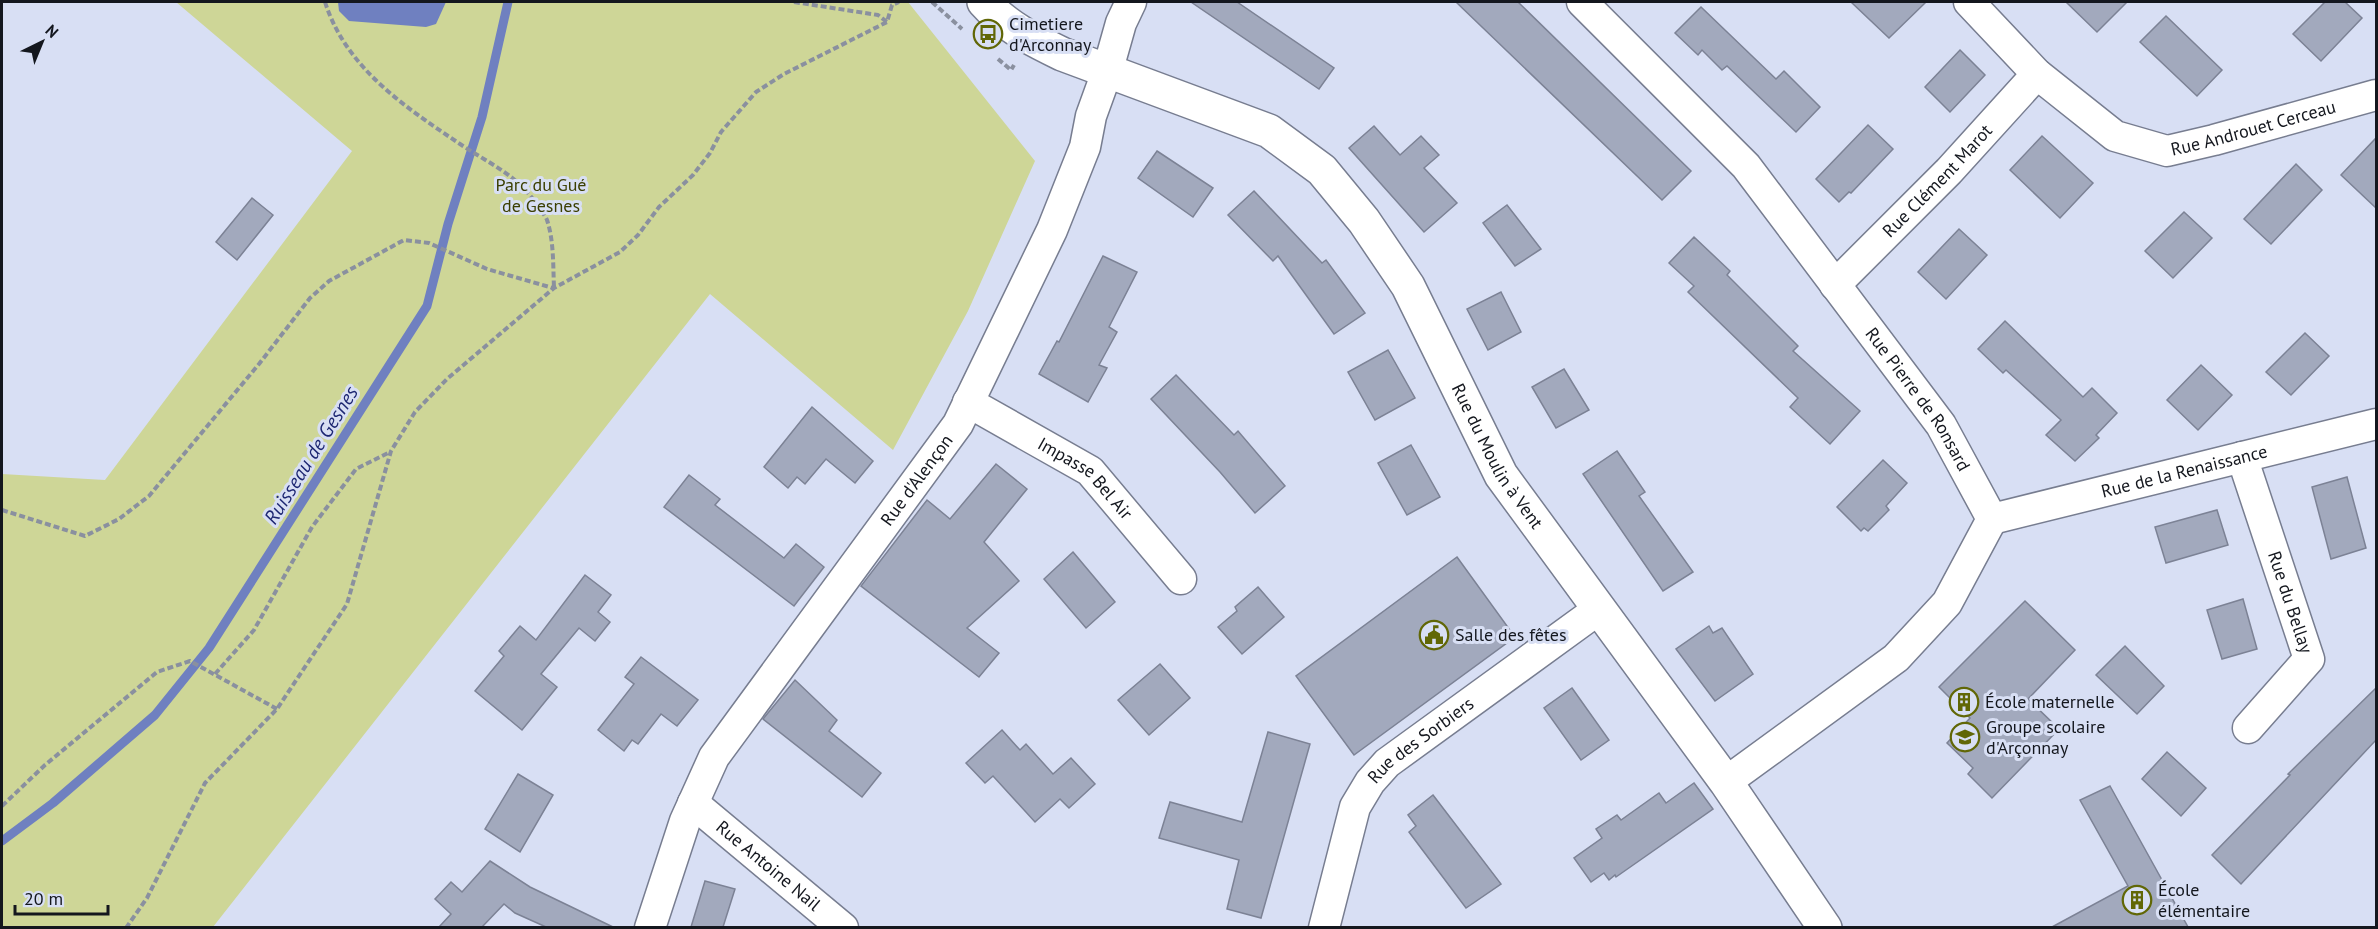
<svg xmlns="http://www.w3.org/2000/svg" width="2378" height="929" font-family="'PT Sans',sans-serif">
  <rect width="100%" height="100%" fill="#d8dff4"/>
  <path fill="#ced697" d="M176,2H908L1035,161L968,311L893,450L710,294L213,927H2V474L105,480L352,151Z"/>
  <path fill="#6f80c0" d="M338,2H446L436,24L426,27L349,21L339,11Z"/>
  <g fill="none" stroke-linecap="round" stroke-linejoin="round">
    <path stroke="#6f80c0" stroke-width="9" d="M2,841L53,803L155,715L209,648L427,306L448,224L482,117L508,2"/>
  </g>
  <g fill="#a2a9bd" stroke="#7c8295" stroke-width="1.5">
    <path d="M1191,2H1237L1334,68L1319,89Z"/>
    <path d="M1456,2H1518L1691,171L1662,200Z"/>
    <path d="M1851,2H1926L1889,38Z"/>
    <path d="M2066,2H2127L2097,32Z"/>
    <path d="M2325,2H2345L2362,18L2321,61L2293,34Z"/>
    <path d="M1701,7L1776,79L1784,71L1820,107L1796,132L1727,66L1722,70L1702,50L1698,55L1675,33Z"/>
    <path d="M2166,16L2222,70L2197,96L2140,42Z"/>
    <path d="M1960,50L1985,75L1950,112L1925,87Z"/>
    <path d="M1868,125L1893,149L1851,193L1849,192L1839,202L1816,179Z"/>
    <path d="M1374,126L1400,155L1421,136L1439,155L1424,168L1457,203L1424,232L1349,148Z"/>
    <path d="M2042,136L2093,183L2060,218L2010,170Z"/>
    <path d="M2376,138V208L2341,175Z"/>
    <path d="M1157,151L1213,188L1193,217L1138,178Z"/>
    <path d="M2296,164L2322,190L2271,244L2244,219Z"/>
    <path d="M1254,191L1322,263L1326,260L1365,313L1334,334L1278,256L1273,261L1228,215Z"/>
    <path d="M252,198L273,215L237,260L216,242Z"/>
    <path d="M1507,205L1541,249L1515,266L1483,223Z"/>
    <path d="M2184,212L2212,238L2173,278L2145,251Z"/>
    <path d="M1959,229L1987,255L1946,299L1918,272Z"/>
    <path d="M1694,237L1730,271L1727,275L1798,346L1793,351L1860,411L1830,444L1790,407L1798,398L1688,292L1694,286L1669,263Z"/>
    <path d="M1103,256L1137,272L1109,327L1117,332L1099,365L1107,368L1088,402L1039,374L1057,341L1059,342Z"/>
    <path d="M1501,292L1521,332L1488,350L1467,309Z"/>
    <path d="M2005,321L2083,397L2092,388L2117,413L2096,435L2099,438L2075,461L2046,435L2061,420L2006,370L2003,373L1978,349Z"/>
    <path d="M2305,333L2329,356L2291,395L2266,372Z"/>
    <path d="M1388,350L1415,398L1375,420L1348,372Z"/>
    <path d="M2201,365L2232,395L2198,430L2167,400Z"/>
    <path d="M1564,369L1589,410L1556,428L1532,387Z"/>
    <path d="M1176,375L1234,435L1238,431L1285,486L1255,513L1220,472L1151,399Z"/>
    <path d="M812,407L873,461L855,483L826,459L805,484L797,477L788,488L764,467Z"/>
    <path d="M1411,445L1440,497L1407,515L1378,463Z"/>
    <path d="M1617,451L1645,492L1639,496L1693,572L1663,591L1583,474Z"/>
    <path d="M1883,460L1907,483L1886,506L1889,510L1868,531L1864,528L1861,531L1837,507Z"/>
    <path d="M996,464L1027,489L984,542L1019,581L967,628L999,653L979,677L861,586L927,500L950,519Z"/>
    <path d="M689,475L720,499L715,505L784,558L796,544L824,567L794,606L664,507Z"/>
    <path d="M2347,477L2366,548L2331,559L2312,487Z"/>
    <path d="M2217,510L2228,545L2166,563L2155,527Z"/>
    <path d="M1073,552L1115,602L1086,628L1044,579Z"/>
    <path d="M1457,557L1515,637L1354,755L1296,676Z"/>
    <path d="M585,575L611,595L598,612L610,622L595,641L579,628L541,674L557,687L522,730L475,691L504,656L499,651L520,626L536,640Z"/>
    <path d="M1258,587L1284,617L1242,654L1218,627L1237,611L1235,607Z"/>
    <path d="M2243,599L2257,649L2222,659L2207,610Z"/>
    <path d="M2025,601L2075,650L2028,699L2059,729L1992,798L1968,774L1973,768L1947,743L1970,718L1939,687Z"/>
    <path d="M1709,626L1713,633L1722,628L1753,674L1715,701L1676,649Z"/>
    <path d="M2125,646L2164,686L2137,714L2096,675Z"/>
    <path d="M641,657L698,700L677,726L661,714L638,744L632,740L624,751L598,730L634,684L625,677Z"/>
    <path d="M1160,664L1190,698L1149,735L1118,700Z"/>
    <path d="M795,680L837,720L829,731L881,773L862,797L763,719Z"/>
    <path d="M1572,688L1609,740L1581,760L1544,708Z"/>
    <path d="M2376,688V740L2241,884L2212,855L2290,775L2288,774Z"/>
    <path d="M1002,730L1020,750L1026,744L1053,774L1071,758L1095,784L1069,808L1060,799L1035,822L993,776L985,783L966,763Z"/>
    <path d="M1268,732L1310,744L1261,918L1227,909L1239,860L1159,838L1170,802L1242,822Z"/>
    <path d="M2167,752L2206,788L2181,816L2142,779Z"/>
    <path d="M518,774L553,795L520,852L485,829Z"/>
    <path d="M1694,783L1713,809L1616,877L1615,875L1609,880L1604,873L1591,882L1574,858L1602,838L1596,829L1617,815L1621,820L1659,793L1666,803Z"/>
    <path d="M2110,786L2188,927H2052L2128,886L2080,800Z"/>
    <path d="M1433,795L1501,884L1466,908L1409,832L1416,826L1408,815Z"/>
    <path d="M490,861L530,887L613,927H546L515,913L504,904L482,927H439L451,914L435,899L451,882L462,892Z"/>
    <path d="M705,881L735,889L723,927H691Z"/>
  </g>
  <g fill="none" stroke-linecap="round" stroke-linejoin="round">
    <g stroke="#777d90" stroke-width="33">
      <g id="minor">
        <path id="s1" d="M1582,2L1746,166L1941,425L1992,519L1947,603L1896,658L1726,782"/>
        <path id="s2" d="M1969,2L2037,74L2115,136L2167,151L2214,140L2376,95"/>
        <path id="s3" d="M1835,285L1949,171L2037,74"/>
        <path id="s4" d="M968,402L1090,471L1181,579"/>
        <path id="s5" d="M2242,457L2309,659L2248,728"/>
        <path id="s6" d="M1992,519L2376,424"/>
        <path id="s7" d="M693,803L843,928"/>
        <path id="s8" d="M650,928L685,821L714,757L958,424L1052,230L1085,147L1091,116L1108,69L1121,23L1131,2"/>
        <path id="s9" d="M1324,928L1355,807L1370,782L1387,763L1599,609"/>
      </g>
    </g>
    <g stroke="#777d90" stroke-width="36">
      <g id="tertiary">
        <path id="s10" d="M984,2C1005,26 1033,40 1062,54L1269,131L1322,170L1364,221L1408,286L1501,475L1726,782L1825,928"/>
      </g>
    </g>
    <g stroke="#8a909f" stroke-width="4" stroke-dasharray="6 3" stroke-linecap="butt">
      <path d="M325,2C346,68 405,107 460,144C488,163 518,175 537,205C540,210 545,215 547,220C554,241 553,266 554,288"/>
      <path d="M794,2L878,15L887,22"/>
      <path d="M932,2L962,29"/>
      <path d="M998,59L1011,70L1014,65"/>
      <path d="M2,510L85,536L119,519L149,496L259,364L310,298L329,281L404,240L429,243L487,269L553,288"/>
      <path d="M215,674L254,630L312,527L356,469L390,452"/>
      <path d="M2,806L45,765L157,672L190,661L277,709"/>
      <path d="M126,928L147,898L205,783L277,709L347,604L391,451L415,412L447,379L554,288L620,252L638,235L659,207L693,175L710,153L721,132L756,92L784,74L887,22L892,5L899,2"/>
    </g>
    <use href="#minor" stroke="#fff" stroke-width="30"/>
    <use href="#tertiary" stroke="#fff" stroke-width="33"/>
  </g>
  <defs>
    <g id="bus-ring" transform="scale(1.5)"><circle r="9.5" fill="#d8dff4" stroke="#616706" stroke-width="1.5"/><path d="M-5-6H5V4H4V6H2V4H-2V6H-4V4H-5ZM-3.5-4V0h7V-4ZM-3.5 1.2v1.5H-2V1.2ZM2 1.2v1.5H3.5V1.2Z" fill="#616706"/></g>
    <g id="civic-ring" transform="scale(1.5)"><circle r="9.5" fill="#d8dff4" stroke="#616706" stroke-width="1.5"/><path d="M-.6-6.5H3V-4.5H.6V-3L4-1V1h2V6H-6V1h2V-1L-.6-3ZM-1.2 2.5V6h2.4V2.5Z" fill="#616706"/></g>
    <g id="building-ring" transform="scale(1.5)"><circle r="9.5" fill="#d8dff4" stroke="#616706" stroke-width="1.5"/><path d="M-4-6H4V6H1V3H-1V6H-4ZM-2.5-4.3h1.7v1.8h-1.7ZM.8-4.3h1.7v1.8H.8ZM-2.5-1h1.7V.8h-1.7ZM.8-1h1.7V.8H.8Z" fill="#616706"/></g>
    <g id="school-ring" transform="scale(1.5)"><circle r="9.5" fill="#d8dff4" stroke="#616706" stroke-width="1.5"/><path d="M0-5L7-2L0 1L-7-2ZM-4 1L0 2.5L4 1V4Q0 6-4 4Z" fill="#616706"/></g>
  </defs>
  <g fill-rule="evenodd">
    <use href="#bus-ring" x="988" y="34"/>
    <use href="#civic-ring" x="1434" y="635"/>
    <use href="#building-ring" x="1964" y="702"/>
    <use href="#school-ring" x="1965" y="737"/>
    <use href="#building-ring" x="2137" y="900"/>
  </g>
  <g text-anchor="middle" stroke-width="6" stroke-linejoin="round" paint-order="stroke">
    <g font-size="18" fill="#14171e" stroke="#d8dff4" text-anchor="start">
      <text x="1009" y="30">Cimetiere<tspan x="1009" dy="21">d'Arconnay</tspan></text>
      <text x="1455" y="641">Salle des fêtes</text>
      <text x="1985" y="708">École maternelle</text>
      <text x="1986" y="733">Groupe scolaire<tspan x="1986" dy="21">d'Arçonnay</tspan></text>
      <text x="2158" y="896">École<tspan x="2158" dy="21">élémentaire</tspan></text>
    </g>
    <g font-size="18" fill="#14171e" stroke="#d8dff4">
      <text dy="6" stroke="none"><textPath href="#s2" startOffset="342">Rue Androuet Cerceau</textPath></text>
      <text dy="6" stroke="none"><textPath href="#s3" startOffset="146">Rue Clément Marot</textPath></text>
      <text dy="6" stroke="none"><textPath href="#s1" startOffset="522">Rue Pierre de Ronsard</textPath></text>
      <text dy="6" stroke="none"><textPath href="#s10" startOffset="718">Rue du Moulin à Vent</textPath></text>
      <text dy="6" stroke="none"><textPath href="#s6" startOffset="198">Rue de la Renaissance</textPath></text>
      <text dy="6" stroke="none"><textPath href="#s8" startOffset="526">Rue d'Alençon</textPath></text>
      <text dy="6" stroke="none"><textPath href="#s4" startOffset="141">Impasse Bel Air</textPath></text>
      <text dy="6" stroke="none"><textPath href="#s5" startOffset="153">Rue du Bellay</textPath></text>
      <text dy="6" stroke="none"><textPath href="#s9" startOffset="220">Rue des Sorbiers</textPath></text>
      <text dy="6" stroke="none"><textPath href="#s7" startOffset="98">Rue Antoine Nail</textPath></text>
    </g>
    <g font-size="18" fill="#3b3f02" stroke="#d8dff4">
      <text x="541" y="191">Parc du Gué<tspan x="541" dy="21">de Gesnes</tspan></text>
    </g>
    <g font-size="20" font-style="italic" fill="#1d2772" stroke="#d8dff4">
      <text transform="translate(311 455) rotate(-58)" y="7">Ruisseau de Gesnes</text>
    </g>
  </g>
  <rect width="2378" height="929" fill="none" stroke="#14171e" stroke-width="6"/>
  <g transform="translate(42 42) rotate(43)" stroke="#d8dff4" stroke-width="4.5" paint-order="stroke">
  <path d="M0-4.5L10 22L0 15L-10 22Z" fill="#14171e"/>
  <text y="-9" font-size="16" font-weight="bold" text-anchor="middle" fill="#14171e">N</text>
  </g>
  <path d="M15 905v9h93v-9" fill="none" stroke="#14171e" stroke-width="3"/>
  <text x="24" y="905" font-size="18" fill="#14171e" stroke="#d8dff4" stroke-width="4.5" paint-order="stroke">20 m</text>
</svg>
